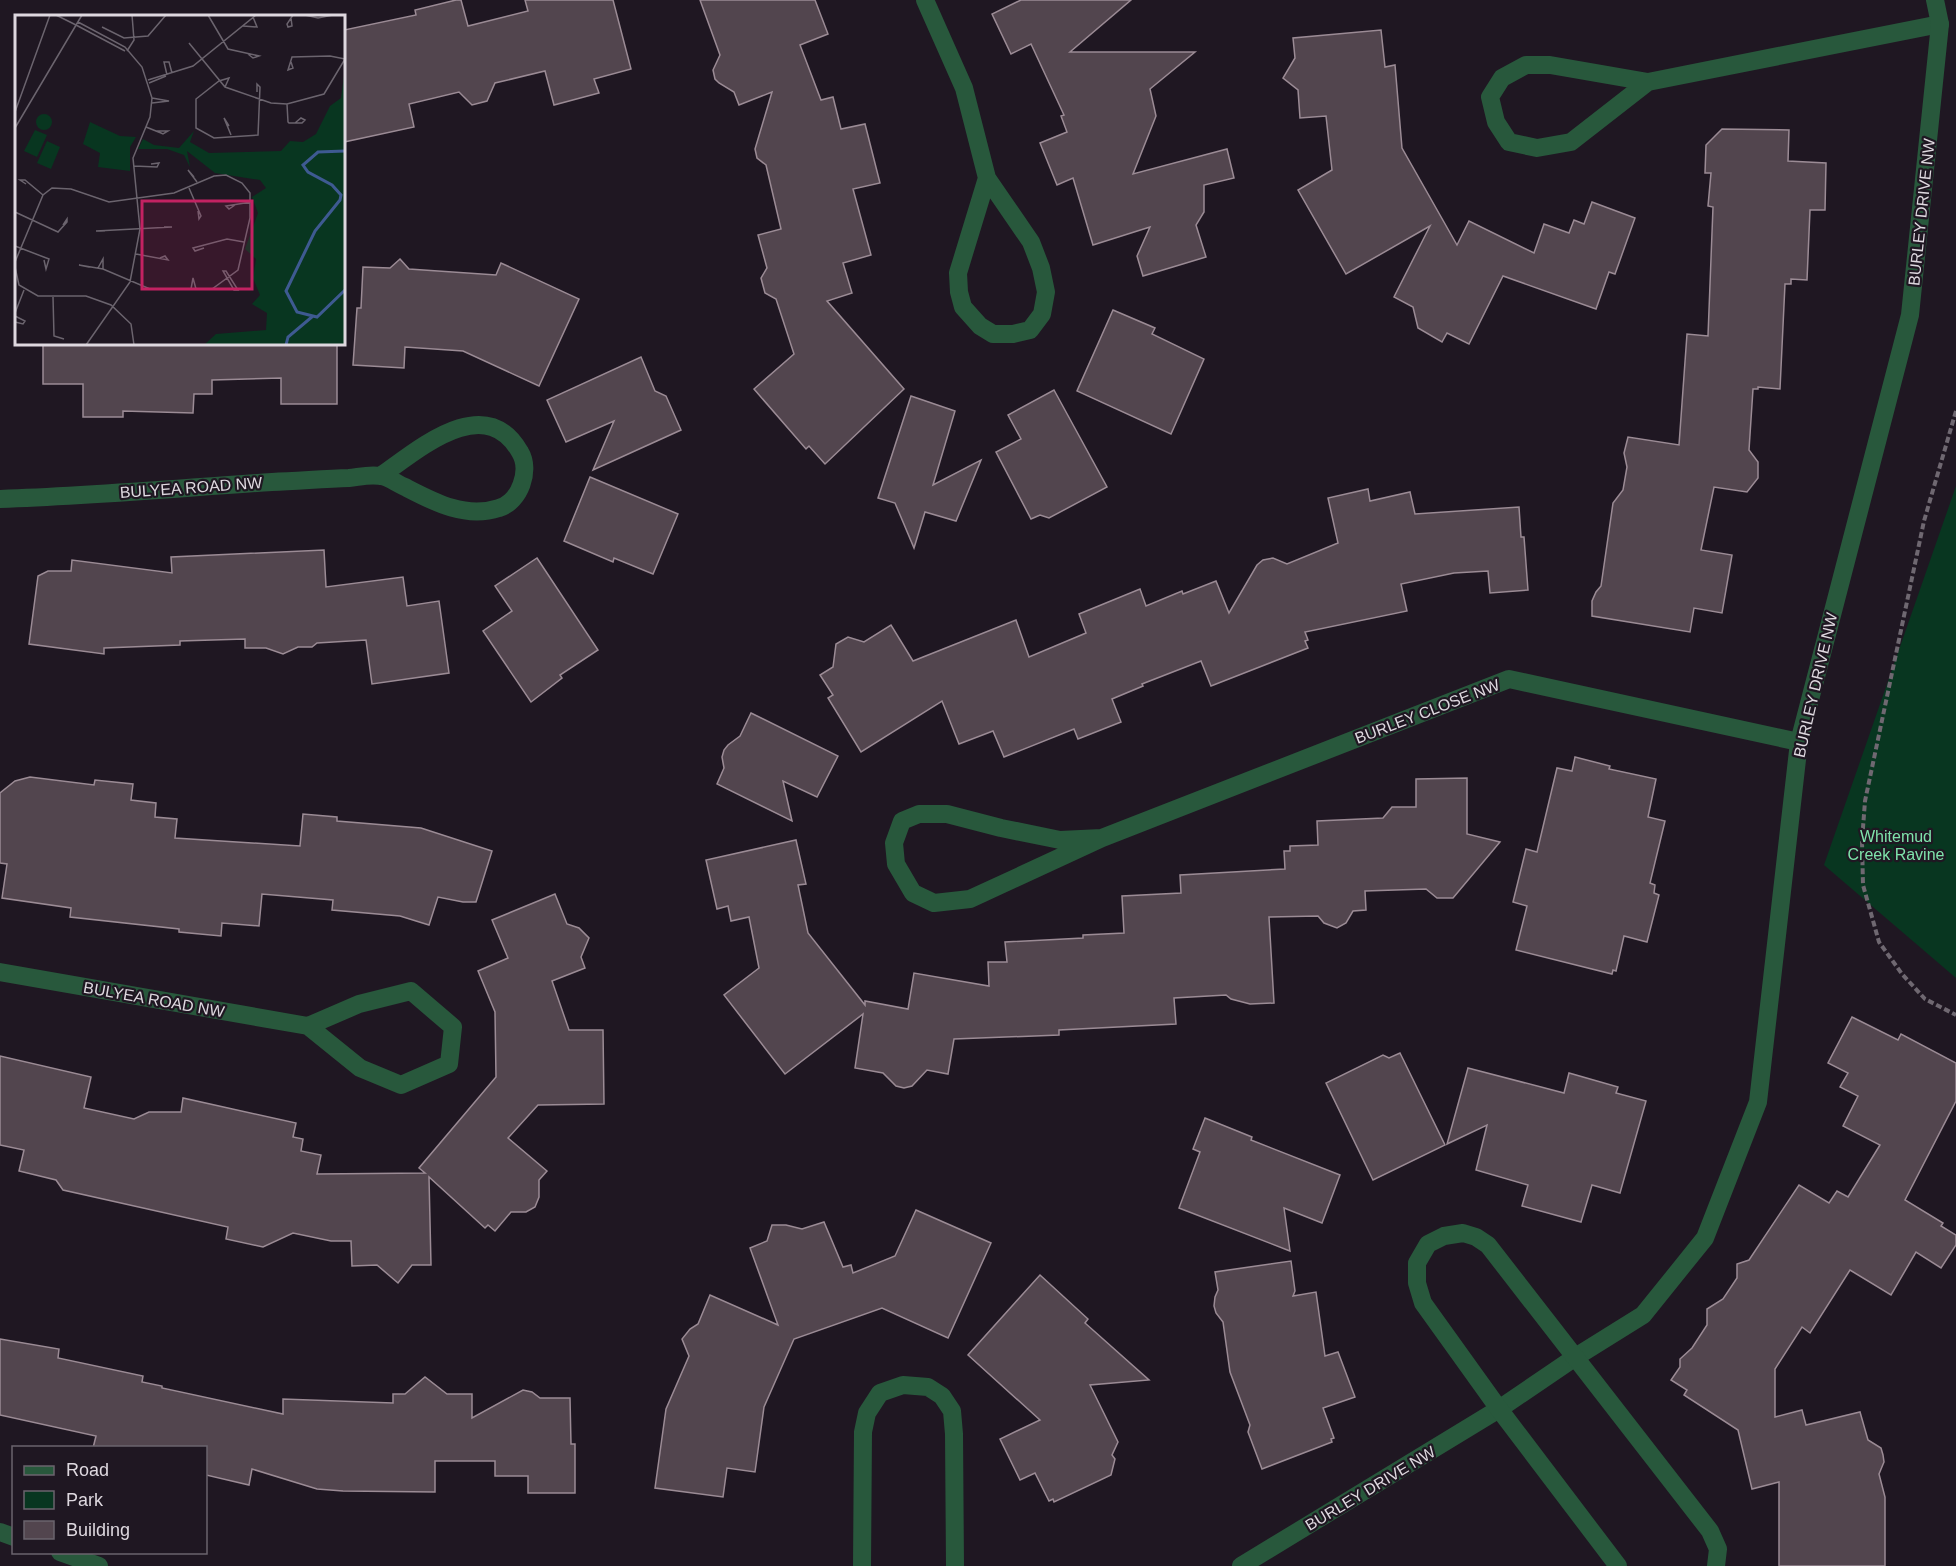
<svg xmlns="http://www.w3.org/2000/svg" width="1956" height="1566" font-family="Helvetica,sans-serif">
  <rect width="100%" height="100%" fill="#1f1722"/>
  <path fill="#083620" d="M1956,486V978L1824,865Z"/>
  <g fill="#52454e" stroke="#9b8b95" stroke-width="1.5">
    <path d="M456,0H461L468,26L528,11L525,0H613L631,69L594,79L599,93L554,105L545,71L495,83L487,101L472,105L459,92L409,104L414,127L344,142V30L416,15L415,10Z"/>
    <path d="M700,0H815L828,34L800,45L821,100L833,97L841,129L865,124L880,183L853,189L871,255L843,263L852,293L827,301L904,389L825,464L809,446L806,449L754,389L794,354L776,299L765,293L761,278L767,268L758,235L781,229L766,165L757,158L755,149L772,92L739,105L734,92L719,83L715,79L713,70L720,55Z"/>
    <path d="M1021,0H1131L1070,52H1195L1150,89L1156,116L1133,174L1227,149L1234,178L1204,185V212L1196,225L1206,257L1143,276L1137,256L1150,227L1093,245L1073,178L1057,185L1040,143L1067,132L1061,116L1064,115L1031,44L1011,54L992,14Z"/>
    <path d="M1381,30L1385,67L1395,65L1402,148L1457,245L1469,221L1534,253L1544,224L1569,233L1574,220L1584,224L1592,202L1635,218L1615,274L1609,272L1596,309L1503,276L1469,344L1447,333L1442,342L1418,328L1413,307L1394,297L1430,226L1346,274L1298,190L1332,170L1326,116L1300,118L1298,90L1283,78L1295,58L1293,38Z"/>
    <path d="M1722,129L1789,130L1788,161L1826,163L1825,210H1810L1807,280L1791,279V284H1785L1780,389L1758,387V389H1753L1749,450L1758,462V478L1747,492L1714,487L1701,550L1732,555L1722,613L1694,608L1690,632L1592,616V601L1596,592L1601,586L1613,503L1623,490L1627,467L1624,453L1628,437L1679,445L1687,334L1708,336L1713,207L1708,206L1711,173H1705L1706,145Z"/>
    <path d="M400,259L409,269L496,275L501,263L579,299L539,386L463,351L405,347L404,368L353,365L357,308H361L363,267L390,268Z"/>
    <path d="M1113,310L1155,328L1152,334L1204,359L1171,434L1077,391Z"/>
    <path d="M43,344H337V404H281V378L212,380V394H194L193,413L123,411V417H83V384H43Z"/>
    <path d="M641,357L655,391L666,396L681,430L593,470L614,421L566,442L547,400Z"/>
    <path d="M1054,390L1107,487L1049,518L1040,515L1031,519L996,452L1021,439L1008,415Z"/>
    <path d="M911,396L955,411L933,485L981,460L956,521L925,512L914,548L895,503L878,498Z"/>
    <path d="M590,477L678,514L653,574L614,558L613,562L564,541Z"/>
    <path d="M1368,489L1370,501L1410,492L1415,514L1519,507L1521,537H1524L1528,590L1490,593L1488,571L1454,573L1401,584L1407,611L1305,632L1308,640L1305,641L1308,648L1211,686L1201,661L1142,684L1143,686L1112,699L1121,722L1078,739L1074,729L1004,757L993,731L959,744L942,701L861,752L828,698L833,695L820,675L833,667L836,644L848,637L864,642L891,625L913,661L1016,620L1029,657L1086,633L1079,614L1140,589L1146,606L1182,591L1183,594L1216,581L1229,613L1257,565L1263,560L1273,558L1287,564L1338,543L1328,498Z"/>
    <path d="M324,550L326,587L403,577L407,606L439,601L449,673L372,684L366,640L317,643L312,647H298L283,654L266,648H245V639L180,641V645L104,648V654L29,644L38,576L48,571H71L72,560L172,573L171,557Z"/>
    <path d="M537,558L598,650L560,675L562,678L531,702L483,631L512,611L495,586Z"/>
    <path d="M751,713L838,756L817,797L783,781L792,821L717,784L724,768L722,757L724,750L728,745L740,736Z"/>
    <path d="M1575,757L1610,766L1609,769L1656,779L1648,817L1665,821L1650,883L1655,885L1654,893L1659,895L1647,942L1624,936L1616,971L1613,970L1612,974L1516,950L1527,906L1513,902L1526,849L1537,852L1557,768L1572,771Z"/>
    <path d="M30,777L94,785L95,780L133,784L131,800L156,803L155,817L177,819L175,838L300,846L303,814L337,817V821L421,828L492,851L476,902H463L438,897L429,925L400,916L332,910L333,900L262,894L259,926L222,923L221,936L179,932V929L70,917L71,908L2,898L7,864L0,863V793L15,781Z"/>
    <path d="M1467,778V834L1500,842L1453,898H1437L1426,889L1365,891L1366,910L1353,911L1346,923L1337,928L1324,923L1318,916L1269,917L1274,1003L1250,1004L1231,999L1226,995L1174,998L1176,1024L1059,1030V1035L954,1039L948,1074L927,1070L912,1086L904,1088L896,1086L883,1073L855,1068L863,1014L785,1074L724,995L759,968L749,917L731,921L728,906L717,909L706,860L796,840L806,884L798,885L808,933L865,1005V1001L908,1009L914,973L989,986L988,962H1007L1005,942L1083,938V935L1124,933L1122,896L1181,893L1180,875L1285,869L1284,851H1290V846L1318,845L1317,821L1383,818L1392,807H1416V779Z"/>
    <path d="M555,894L567,924L579,928L589,938L581,957L585,968L552,981L569,1030H603L604,1104L538,1105L508,1138L547,1171L539,1180V1197L535,1207L526,1212H511L495,1231L488,1225L485,1228L429,1177L431,1265H412L398,1283L377,1265L352,1266L351,1241H331L293,1233L263,1247L226,1239L228,1227L63,1190L56,1180L19,1171L24,1150L0,1145V1056L91,1077L84,1108L134,1119L149,1112H181L183,1098L296,1123L293,1137L303,1139L301,1151L321,1155L317,1174L425,1173L419,1168L496,1077L495,1012L478,971L508,958L492,920Z"/>
    <path d="M1852,1017L1898,1040L1901,1034L1956,1063V1101L1905,1200L1943,1223L1941,1226L1956,1235V1245L1941,1268L1916,1252L1891,1295L1850,1270L1810,1333L1802,1327L1775,1369V1417L1802,1410L1806,1425L1860,1412L1868,1440L1881,1448L1883,1455L1884,1462L1879,1474L1885,1497V1566H1779V1482L1752,1489L1738,1430L1684,1395L1687,1390L1671,1380L1680,1367V1359L1692,1348L1707,1325V1309L1723,1299L1737,1278V1264L1749,1260L1799,1185L1829,1203L1837,1191L1848,1197L1880,1145L1843,1126L1858,1096L1840,1087L1848,1073L1828,1063Z"/>
    <path d="M1400,1053L1445,1145L1373,1180L1326,1083L1383,1055L1389,1058Z"/>
    <path d="M1468,1068L1564,1093L1569,1073L1618,1087L1616,1093L1646,1101L1620,1193L1592,1185L1581,1222L1522,1206L1528,1185L1476,1170L1487,1125L1447,1144Z"/>
    <path d="M1205,1118L1252,1137L1251,1140L1340,1175L1322,1223L1284,1208L1290,1251L1179,1208L1200,1152L1193,1149Z"/>
    <path d="M916,1210L991,1243L948,1338L882,1308L794,1339L764,1407L755,1472L727,1468L723,1497L655,1488L666,1409L689,1356L682,1339L690,1329L698,1324L710,1295L778,1325L750,1248L767,1241L772,1225H786L802,1229L824,1222L843,1267L851,1265L853,1273L895,1256Z"/>
    <path d="M1291,1261L1295,1291L1293,1296L1316,1292L1325,1356L1338,1352L1355,1397L1323,1408L1334,1438L1331,1439L1332,1442L1262,1469L1248,1432L1250,1425L1230,1372L1223,1322L1216,1313L1214,1306L1215,1297L1218,1290L1215,1272Z"/>
    <path d="M1040,1275L1088,1319L1085,1323L1149,1380L1090,1385L1118,1442L1112,1455L1115,1459L1111,1475L1054,1502L1053,1499L1049,1501L1035,1473L1020,1480L1000,1439L1040,1420L968,1355Z"/>
    <path d="M0,1339L59,1349L58,1358L143,1376L142,1382L162,1386V1388L283,1414V1399L393,1403V1394H405L425,1377L447,1394H472V1418L523,1390L532,1392L540,1398H570L571,1444H575V1493H528V1476H495V1461H435V1492L343,1491L317,1489L252,1469L249,1485L206,1475V1448H93L96,1436L0,1415Z"/>
  </g>
  <g fill="none" stroke-linecap="round" stroke-linejoin="round">
    <path stroke="#6f6871" stroke-width="4" stroke-dasharray="6 3" stroke-linecap="butt" d="M1956,411L1924,521L1865,801L1862,841L1863,885L1879,942L1902,974L1925,999L1956,1015"/>
    <g stroke="#28583c" stroke-width="18">
      <path d="M925,0L964,88L987,178L1031,242L1041,268L1046,292L1042,314L1030,330L1013,334H993L980,326L963,307L959,292L958,273L987,178"/>
      <path d="M1648,82L1571,142L1537,148L1509,142L1496,122L1490,97L1502,78L1526,65H1550L1648,82L1940,24"/>
      <path d="M0,499C91,496 181,488 272,482C297,481 323,479 349,478C359,477 370,474 380,476C388,476 397,484 405,487C434,502 465,519 499,508C520,502 531,470 520,452C485,391 419,449 382,475"/>
      <path d="M1102,838L970,899L934,903L913,893L896,864L894,843L902,821L919,814H947L1001,828L1060,840L1102,838L1509,679L1799,742"/>
      <path d="M0,972L308,1026L360,1068L401,1085L449,1064L453,1027L411,991L359,1004L308,1026"/>
      <path d="M0,1532L14,1537"/>
      <path d="M60,1552L99,1566"/>
      <path d="M862,1566L863,1432L867,1413L880,1393L903,1385L928,1387L942,1396L952,1411L954,1434L955,1566"/>
      <path d="M1241,1566L1499,1409L1574,1358L1643,1315L1705,1238L1758,1102L1799,742L1910,315L1940,24L1935,0"/>
      <path d="M1618,1566L1499,1409L1423,1303L1417,1283V1263L1428,1244L1444,1236L1463,1233L1476,1237L1488,1245L1710,1531L1718,1549L1716,1566"/>
    </g>
  </g>
  <g text-anchor="middle" stroke-width="4.5" stroke-linejoin="round" paint-order="stroke">
    <g font-size="16" fill="#ded8df" stroke="#1f1722">
      <text transform="translate(1921 212) rotate(-84)" y="6">BURLEY DRIVE NW</text>
      <text transform="translate(191 487) rotate(-4)" y="6">BULYEA ROAD NW</text>
      <text transform="translate(1815 685) rotate(-77)" y="6">BURLEY DRIVE NW</text>
      <text transform="translate(1427 711) rotate(-21)" y="6">BURLEY CLOSE NW</text>
      <text transform="translate(154 999) rotate(10)" y="6">BULYEA ROAD NW</text>
      <text transform="translate(1370 1488) rotate(-31)" y="6">BURLEY DRIVE NW</text>
    </g>
    <g font-size="16" fill="#7fe3ab" stroke="#1f1722">
      <text x="1896" y="842">Whitemud<tspan x="1896" dy="18">Creek Ravine</tspan></text>
    </g>
  </g>
  <g transform="translate(15 15)">
    <rect width="330" height="330" fill="#1f1722"/>
    <path d="M330,53V330H189L201,319L251,315L252,298L237,289L245,280L238,263L241,244L230,234L243,198L237,182L251,173L245,165L200,158L172,136L175,152L169,140L152,134H123L128,124L139,130L164,133L179,116L175,127L194,138L266,136L275,126L288,127L301,119L315,91L326,83ZM21 107a8 8 0 1 1 16 0a8 8 0 1 1-16 0ZM75,107L105,121L121,122L115,132V156L83,152L85,138L68,129ZM20,115L32,120L22,142L9,136ZM32,126L45,132L36,154L22,148Z" fill="#083620"/>
    <path fill="none" stroke="#3e5a91" stroke-width="3" d="M330,136L303,137L288,150L293,157L317,170L326,180L325,185L300,216L271,276L282,297L302,302L330,275M271,330L273,322L298,301"/>
    <path fill="none" stroke="#6b646e" stroke-width="1.5" d="M41,0L61,10M193,0L213,34L244,41L238,43L233,39M290,0L303,3L318,0M276,3L277,11L273,12L272,9L278,0M63,7L110,32L127,52L137,83L135,102L118,143L125,214L115,267L71,330M61,10L110,36M228,11L242,12L238,2M87,12L109,23L133,21L151,0M174,28L210,72L256,88L272,89L309,79L330,44M112,36L119,25L117,0M276,47L278,53L273,55L277,42L315,41L330,44M152,60L149,47H154L157,58M133,65L178,51L241,0M134,68L151,61M210,72L214,63L204,66L181,84V113L199,123L243,120L245,72L242,69V77M137,83L154,86L137,88M272,89L273,107L274,108H287L290,105L286,103L280,108M0,97L35,0M214,111L209,103L216,120M131,112L146,118L148,119L153,116H141M0,113L67,0M119,151L142,152L144,148L136,149M179,162L173,155L182,167M11,169L5,165H10L28,180M174,173L186,201L184,204L183,196M220,190L214,194L211,191L236,187M0,197L43,217L52,207V204L48,210M90,216H81L157,212H149M0,231L34,244L31,254L29,245M189,233L180,236L178,233L212,224L229,227M121,239L153,245L150,241L145,243M0,247L28,180L37,173L56,174L94,187L159,178L199,161L211,160L227,168L235,178V203L223,255L197,274H135L88,254L64,250L74,252M0,252L4,270L23,281H71L96,290L116,309L119,330M83,253L88,244V254M208,256H211L223,275H219ZM176,274L178,263L181,274M38,282L39,321L49,324M0,298L9,275M0,301L10,306L8,309L0,307"/>
    <path fill="#c32262" fill-opacity="0.15" stroke="#c32262" stroke-width="3" d="M127,186H237V274H127Z"/>
    <rect width="330" height="330" fill="none" stroke="#ded8df" stroke-width="3"/>
  </g>
  <rect x="12" y="1446" width="195" height="108" fill="#1f1722" stroke="#6b646e" stroke-width="1.5"/>
  <rect x="24" y="1466" width="30" height="9" fill="#28583c" stroke="#6b646e" stroke-width="1.5"/>
  <text x="66" y="1476" font-size="18" fill="#ded8df">Road</text>
  <rect x="24" y="1491" width="30" height="18" fill="#083620" stroke="#6b646e" stroke-width="1.5"/>
  <text x="66" y="1506" font-size="18" fill="#ded8df">Park</text>
  <rect x="24" y="1521" width="30" height="18" fill="#52454e" stroke="#6b646e" stroke-width="1.5"/>
  <text x="66" y="1536" font-size="18" fill="#ded8df">Building</text>
</svg>
